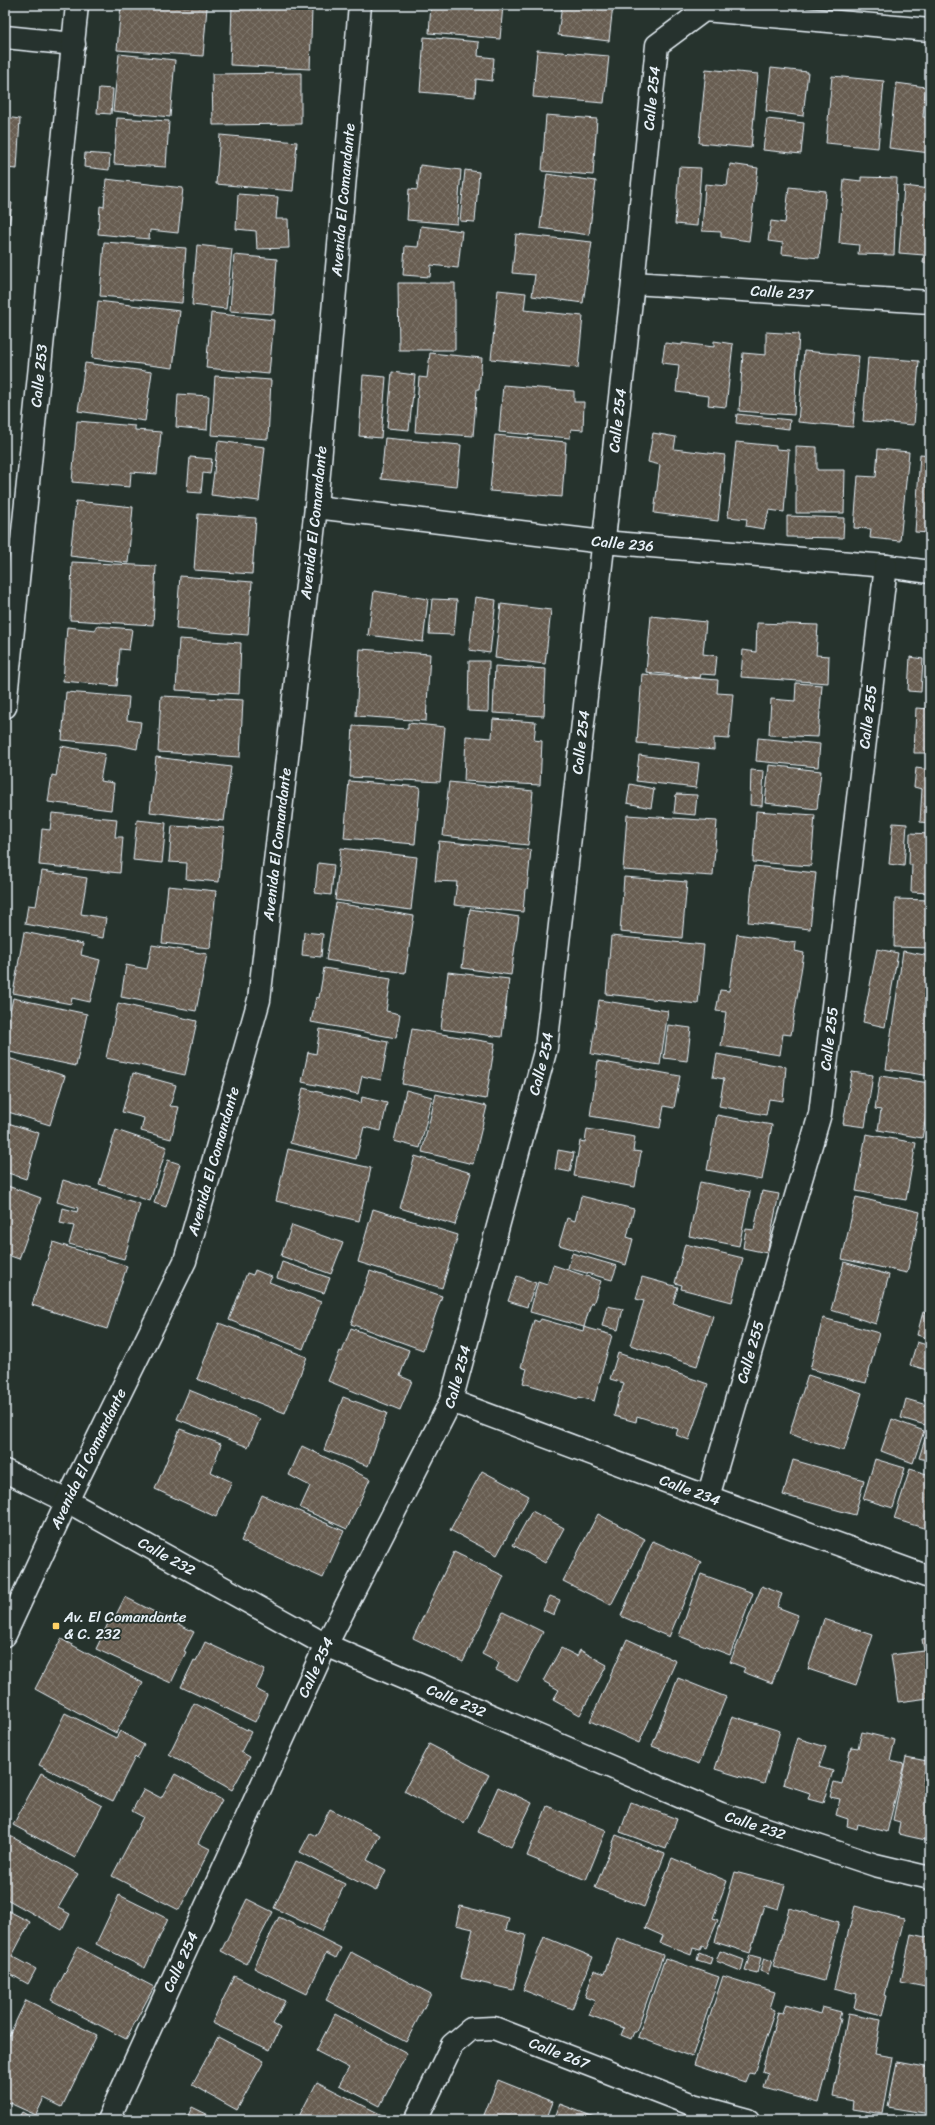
<svg xmlns="http://www.w3.org/2000/svg" width="935" height="2125" font-family="Sriracha,sans-serif">
  <defs>
    <pattern id="building-cross-hatch" width="8" height="8" patternUnits="userSpaceOnUse"><rect width="8" height="8" fill="#675d51"/><path d="M0 0l8 8M0 8l8-8" fill="none" stroke="#7d756b"/></pattern>
  </defs>
  <rect width="100%" height="100%" fill="#26332d"/>
  <filter id="ink" filterUnits="userSpaceOnUse"><feTurbulence type="fractalNoise" baseFrequency=".025" numOctaves="2"/><feDisplacementMap in="SourceGraphic" scale="8" xChannelSelector="R" yChannelSelector="G"/><feConvolveMatrix kernelMatrix="1 2 1 2 8 2 1 2 1" color-interpolation-filters="sRGB"/></filter>
  <g filter="url(#ink)">
    <g fill="url(#building-cross-hatch)" stroke="#e8f1f8">
      <path d="M19,5H42V8Z"/>
      <path d="M121,5L207,7L203,56L117,50Z"/>
      <path d="M232,5L312,9L310,69L230,65Z"/>
      <path d="M431,5H503L500,39L429,33Z"/>
      <path d="M524,5H543V9L524,8Z"/>
      <path d="M562,5H613L609,41L558,35Z"/>
      <path d="M424,37L479,42L478,56L494,58L492,81L476,79L475,97L420,92Z"/>
      <path d="M537,50L609,56L604,103L533,97Z"/>
      <path d="M119,54L175,60L170,117L113,111Z"/>
      <path d="M771,68L808,72L803,116L766,111Z"/>
      <path d="M706,69L758,74L751,148L699,143Z"/>
      <path d="M301,73V124L213,125L212,74Z"/>
      <path d="M832,76L884,81L878,148L826,143Z"/>
      <path d="M896,83L926,87L923,117L930,118V153L889,148Z"/>
      <path d="M99,88L113,89L111,114L97,113Z"/>
      <path d="M546,115L597,119L593,175L542,171Z"/>
      <path d="M5,117L20,119L17,169L5,168Z"/>
      <path d="M117,118L169,121L166,167L114,164Z"/>
      <path d="M767,119L804,123L801,154L763,150Z"/>
      <path d="M220,135L297,142L293,191L216,184Z"/>
      <path d="M85,153L110,155L109,170L84,167Z"/>
      <path d="M730,164L758,168L749,241L721,237V232L702,231L705,184L727,186Z"/>
      <path d="M420,165L461,170L457,224L407,220L409,189L417,190Z"/>
      <path d="M679,167L701,168L697,226L675,224Z"/>
      <path d="M465,170L479,172L475,222L460,221Z"/>
      <path d="M547,174L596,181L589,235L540,228Z"/>
      <path d="M861,177L897,178L894,255L858,254L859,245L839,243L844,179L861,181Z"/>
      <path d="M106,179L183,188L178,233L150,230L149,239L98,234L100,206L104,207Z"/>
      <path d="M904,186L930,189V264L923,263L924,255L899,253Z"/>
      <path d="M789,187L826,191L819,258L782,254L783,243L768,241L771,221L785,223Z"/>
      <path d="M238,194L278,197L276,219H288L289,248L257,249L256,231L236,229Z"/>
      <path d="M5,202L12,203L8,233L5,232Z"/>
      <path d="M421,226L462,231L458,268L431,265L430,277L403,275L405,246L418,247Z"/>
      <path d="M516,234L592,242L583,303L532,296L535,275L512,273Z"/>
      <path d="M104,242L186,248L182,303L100,296Z"/>
      <path d="M197,245L232,249L226,309L192,305Z"/>
      <path d="M234,255L277,259L273,314L230,311Z"/>
      <path d="M398,283H455V350H399Z"/>
      <path d="M498,290L526,293L524,310L583,316L578,368L491,359Z"/>
      <path d="M98,301L180,311L173,368L92,358Z"/>
      <path d="M211,313L274,320L269,374L206,368Z"/>
      <path d="M766,332L799,334L794,415L739,411L743,353L766,355Z"/>
      <path d="M714,341L733,344L726,407L708,405L709,396L676,392L679,365L662,363L665,343L682,345V343L714,347Z"/>
      <path d="M804,351L859,356L853,427L798,422Z"/>
      <path d="M430,353L482,358L479,389H477L473,436L415,432L419,377L427,378Z"/>
      <path d="M868,357L919,361L914,425L863,421Z"/>
      <path d="M85,363L152,372L145,421L78,411Z"/>
      <path d="M392,372L415,375L409,430L387,428Z"/>
      <path d="M363,375L386,377L381,438L359,436Z"/>
      <path d="M215,376L271,380L268,439L211,435Z"/>
      <path d="M930,381V450H926Z"/>
      <path d="M503,385L574,391V402H584L583,430L571,429L570,438L499,432Z"/>
      <path d="M178,394L209,396L207,430L176,427Z"/>
      <path d="M737,414L790,420L789,429L736,423Z"/>
      <path d="M77,421L135,426V430L161,432L157,474L131,472L130,487L72,482Z"/>
      <path d="M653,433L676,437L674,449L725,455L718,521L654,513L660,465L648,462Z"/>
      <path d="M495,435L566,442L562,497L490,491Z"/>
      <path d="M385,438L461,445L457,487L381,479Z"/>
      <path d="M218,441L265,447L259,501L211,495Z"/>
      <path d="M736,442L776,446V449L789,450L784,512L769,510L764,529L746,526L747,519L728,517Z"/>
      <path d="M796,446L817,447V470H845L844,513H796Z"/>
      <path d="M878,449L909,452L900,541L870,538L871,529L854,528L858,476L876,477Z"/>
      <path d="M920,454L930,455V533L915,532Z"/>
      <path d="M190,457L212,459L210,474L203,473L201,493L187,492Z"/>
      <path d="M76,501L133,507L128,563L70,556Z"/>
      <path d="M198,514L256,518L252,574L194,570Z"/>
      <path d="M787,516L844,518L843,538L787,537Z"/>
      <path d="M72,562L156,566L153,625L70,620Z"/>
      <path d="M180,576L252,582L248,635L176,629Z"/>
      <path d="M374,591L428,599L423,642L368,635Z"/>
      <path d="M475,597L496,600L490,653L469,650Z"/>
      <path d="M432,599L457,600L454,635L429,634Z"/>
      <path d="M501,604L551,610L545,664L495,658Z"/>
      <path d="M651,616L706,622L703,654L717,656L715,675L701,674L700,678L646,672Z"/>
      <path d="M757,623L818,625L816,655L829,656L828,683L741,677L743,650L756,652Z"/>
      <path d="M96,626L132,629L129,650L120,649L117,686L63,681L67,627L96,630Z"/>
      <path d="M179,639L241,643L239,694L176,690Z"/>
      <path d="M360,649L430,654L426,721L356,716Z"/>
      <path d="M910,657L923,659L921,692L908,691Z"/>
      <path d="M469,661H489L488,712L468,711Z"/>
      <path d="M495,666L546,669L544,716L493,713Z"/>
      <path d="M642,674L718,680L717,693L733,694L729,739L714,738V750L637,743Z"/>
      <path d="M796,683L822,685L818,737L769,735L771,699L795,701Z"/>
      <path d="M66,692L129,697L127,720L141,722L137,749L118,745L62,740Z"/>
      <path d="M161,696L243,700L240,757L158,752Z"/>
      <path d="M916,708L930,709V753H914Z"/>
      <path d="M493,719L536,722L534,740L542,741L540,785L464,781L466,736L492,738Z"/>
      <path d="M408,723L445,727L440,782L350,777L353,726L408,729Z"/>
      <path d="M758,738L820,744L818,767L756,761Z"/>
      <path d="M61,746L105,754L100,781L114,783L111,810L48,802L52,775L56,776Z"/>
      <path d="M639,755L699,763L696,788L636,781Z"/>
      <path d="M156,757L231,767L224,821L150,812Z"/>
      <path d="M769,765L821,771L817,809L765,803Z"/>
      <path d="M916,768L930,770V823L920,822L922,789L914,787Z"/>
      <path d="M751,770L764,771L762,806L750,805Z"/>
      <path d="M349,781L420,787L415,844L344,838Z"/>
      <path d="M449,782L533,791L528,845L443,836Z"/>
      <path d="M630,784L654,789L651,808L627,803Z"/>
      <path d="M676,794L697,795L695,815L674,813Z"/>
      <path d="M756,811L815,815L811,866L753,862Z"/>
      <path d="M52,813L117,819L115,837H123L120,873L39,865L42,829L50,830Z"/>
      <path d="M627,815L717,821L713,876L623,870Z"/>
      <path d="M137,820L166,823L162,863L133,860Z"/>
      <path d="M893,823L907,824L904,866L889,864Z"/>
      <path d="M190,825L224,828L219,882L186,879L187,863L169,862L172,826L190,827Z"/>
      <path d="M910,833L930,834V893L911,892L912,865H909Z"/>
      <path d="M439,841L531,850L527,889H525L523,912L454,905L457,882L435,881Z"/>
      <path d="M341,848L417,857L411,910L335,900Z"/>
      <path d="M318,863L334,865L331,895L315,893Z"/>
      <path d="M754,866L816,873L810,929L748,922Z"/>
      <path d="M42,871L87,878L81,914L106,918L103,938L25,924L28,905L36,906Z"/>
      <path d="M624,877L687,882L682,938L620,932Z"/>
      <path d="M168,886L216,891L210,948L162,943Z"/>
      <path d="M895,899L930,900V948L894,947Z"/>
      <path d="M336,903L414,916L405,973L326,960Z"/>
      <path d="M470,909L519,917L511,975L462,968Z"/>
      <path d="M24,932L83,944L81,955L100,960L90,1002L72,998L71,1004L13,993Z"/>
      <path d="M304,932L323,934L321,957L302,955Z"/>
      <path d="M737,934L796,943L795,951L804,953L791,1035L783,1034L780,1055L721,1046L726,1012L716,1011L720,990L729,991Z"/>
      <path d="M611,936L704,945L698,1004L606,994Z"/>
      <path d="M152,945L207,954L196,1011L121,997L126,965L147,969Z"/>
      <path d="M877,949L898,953L885,1027L863,1022Z"/>
      <path d="M903,951L930,956V1076L886,1069Z"/>
      <path d="M324,968L391,979L386,1011L400,1014L396,1038L311,1022L316,997L319,998Z"/>
      <path d="M448,972L509,979L502,1037L441,1029Z"/>
      <path d="M13,998L87,1014L76,1066L5,1051V1036Z"/>
      <path d="M599,1000L668,1011L660,1065L591,1054Z"/>
      <path d="M118,1003L197,1021L185,1075L106,1058Z"/>
      <path d="M668,1025L691,1028L687,1061L664,1058Z"/>
      <path d="M320,1029L388,1042L381,1080L362,1076L358,1094L302,1082L308,1052L316,1054Z"/>
      <path d="M412,1029L495,1043L486,1099L402,1084Z"/>
      <path d="M717,1054L786,1067L783,1101L769,1099L766,1115L719,1106L724,1079L713,1077Z"/>
      <path d="M5,1057L65,1076L50,1125L5,1111Z"/>
      <path d="M598,1061L680,1076L674,1108L664,1106L660,1128L590,1116Z"/>
      <path d="M852,1072L873,1075L865,1127L843,1124Z"/>
      <path d="M133,1073L176,1085L170,1106L179,1107L171,1139L141,1131L144,1118L122,1112Z"/>
      <path d="M880,1076L930,1083V1118L926,1117L922,1138L878,1130L881,1110L875,1109Z"/>
      <path d="M303,1088L361,1103L362,1097L387,1103L381,1131L364,1127L356,1159L290,1143Z"/>
      <path d="M406,1090L432,1097L420,1148L394,1141Z"/>
      <path d="M436,1094L487,1106L473,1164L422,1152Z"/>
      <path d="M717,1115L772,1125L762,1180L707,1170Z"/>
      <path d="M5,1122L39,1133L26,1179L5,1172Z"/>
      <path d="M587,1129L635,1137L633,1151L641,1152L635,1187L574,1176L580,1141L585,1142Z"/>
      <path d="M116,1130L167,1147L150,1201L99,1184Z"/>
      <path d="M866,1134L916,1143L906,1200L856,1191Z"/>
      <path d="M288,1149L371,1168L359,1221L276,1201Z"/>
      <path d="M558,1150L574,1153L570,1172L555,1169Z"/>
      <path d="M415,1156L471,1173L455,1225L400,1208Z"/>
      <path d="M168,1160L180,1164L166,1207L154,1203Z"/>
      <path d="M63,1180L140,1204L124,1259L69,1244L74,1226L60,1223L63,1208L77,1212L78,1208L57,1202Z"/>
      <path d="M700,1182L750,1192L739,1246L689,1236Z"/>
      <path d="M5,1185L41,1198L19,1259L5,1254Z"/>
      <path d="M762,1191L779,1194L767,1253L743,1248L746,1229L754,1230Z"/>
      <path d="M581,1196L634,1209L627,1237L633,1239L626,1265L559,1245L567,1218L575,1221Z"/>
      <path d="M856,1197L920,1212L907,1273L842,1259Z"/>
      <path d="M373,1209L458,1235L442,1288L358,1262Z"/>
      <path d="M292,1225L343,1243L331,1274L281,1256Z"/>
      <path d="M53,1242L127,1266L107,1329L32,1305Z"/>
      <path d="M685,1244L743,1258L732,1302L681,1289L682,1285L675,1283Z"/>
      <path d="M572,1253L617,1266L612,1280L568,1268Z"/>
      <path d="M282,1262L330,1278L324,1293L277,1278Z"/>
      <path d="M844,1262L889,1275L876,1324L831,1310Z"/>
      <path d="M553,1265L601,1281L593,1304L591,1303L584,1327L530,1312L538,1282L547,1285Z"/>
      <path d="M255,1270L272,1277L269,1282L321,1302L303,1349L229,1320L247,1273L253,1275Z"/>
      <path d="M370,1271L442,1296L423,1350L351,1324Z"/>
      <path d="M517,1276L536,1283L527,1307L508,1301Z"/>
      <path d="M642,1277L678,1287L673,1303L713,1316L697,1366L630,1345L644,1301L636,1299Z"/>
      <path d="M607,1306L623,1309L618,1330L602,1326Z"/>
      <path d="M923,1312L930,1314V1339L917,1335Z"/>
      <path d="M823,1318L879,1333L866,1383L810,1369Z"/>
      <path d="M541,1319L583,1331L584,1327L612,1335L594,1401L579,1397L578,1399L523,1383L527,1369L521,1367L534,1320L539,1322Z"/>
      <path d="M219,1323L307,1357L285,1413L197,1379Z"/>
      <path d="M351,1328L409,1350L400,1376L412,1381L400,1410L328,1381L340,1351L342,1352Z"/>
      <path d="M917,1342L930,1346V1361L927,1370L910,1365Z"/>
      <path d="M618,1353L708,1384L689,1440L676,1435L678,1429L637,1416L636,1422L614,1416L620,1392L621,1393L624,1383L610,1379Z"/>
      <path d="M808,1375L862,1393L844,1451L789,1434Z"/>
      <path d="M930,1379V1401L924,1400Z"/>
      <path d="M189,1390L260,1419L248,1447L177,1419Z"/>
      <path d="M343,1397L387,1413L368,1466L324,1450Z"/>
      <path d="M906,1399L930,1406V1461L919,1458L929,1426L901,1418Z"/>
      <path d="M892,1419L924,1431L913,1463L881,1451Z"/>
      <path d="M180,1429L221,1444L211,1472L232,1482L216,1517L155,1489Z"/>
      <path d="M302,1446L370,1479L347,1529L300,1508L310,1486L289,1475Z"/>
      <path d="M875,1459L905,1468L893,1508L863,1499Z"/>
      <path d="M793,1460L864,1480L855,1515L783,1495Z"/>
      <path d="M910,1469L930,1475V1530L894,1519Z"/>
      <path d="M482,1471L529,1496L497,1555L450,1530Z"/>
      <path d="M262,1495L344,1531L323,1578L241,1541Z"/>
      <path d="M532,1511L564,1528L545,1563L513,1545Z"/>
      <path d="M598,1514L645,1539L611,1605L563,1581Z"/>
      <path d="M653,1541L701,1562L669,1637L621,1616Z"/>
      <path d="M454,1552L504,1576L463,1662L413,1638Z"/>
      <path d="M701,1574L753,1593L730,1655L679,1636Z"/>
      <path d="M762,1586L782,1594L777,1607L798,1615L772,1683L743,1672L745,1668L730,1662Z"/>
      <path d="M550,1596L560,1600L554,1615L543,1610Z"/>
      <path d="M125,1597L194,1632L184,1651L186,1652L171,1683L96,1649L111,1617L114,1619Z"/>
      <path d="M503,1612L543,1632L518,1681L496,1670L499,1663L482,1654Z"/>
      <path d="M824,1619L873,1635L856,1685L808,1669Z"/>
      <path d="M930,1638V1705L929,1698L898,1702L891,1655L924,1651L922,1639Z"/>
      <path d="M61,1639L143,1683L116,1733L35,1689Z"/>
      <path d="M627,1639L676,1661L639,1743L590,1721Z"/>
      <path d="M205,1642L265,1670L256,1689L267,1695L255,1722L181,1687L194,1660L196,1661Z"/>
      <path d="M561,1648L577,1656L580,1650L607,1665L580,1715L553,1700L559,1690L543,1681Z"/>
      <path d="M678,1678L726,1697L699,1764L652,1746Z"/>
      <path d="M194,1703L251,1732L241,1752L250,1757L232,1790L169,1754Z"/>
      <path d="M65,1713L116,1738L120,1731L144,1745L137,1759L135,1757L113,1801L39,1765Z"/>
      <path d="M732,1716L780,1731L764,1784L715,1769Z"/>
      <path d="M862,1732L895,1740L890,1761L904,1764L887,1832L858,1824L857,1829L847,1826L848,1819L836,1815L840,1799L830,1797L834,1782L842,1784L851,1747L858,1748Z"/>
      <path d="M797,1738L826,1747L819,1767L833,1771L823,1803L808,1799L810,1793L783,1784Z"/>
      <path d="M429,1744L489,1775L464,1823L404,1791Z"/>
      <path d="M906,1757L927,1761L923,1782L930,1783V1841L898,1834L900,1822L893,1820Z"/>
      <path d="M41,1773L102,1806L75,1858L13,1825Z"/>
      <path d="M175,1774L222,1800L198,1843L210,1849L179,1910L112,1876L143,1817L132,1811L144,1789L161,1798Z"/>
      <path d="M498,1787L532,1803L511,1847L478,1832Z"/>
      <path d="M631,1802L677,1819L666,1849L620,1832Z"/>
      <path d="M547,1806L606,1830L586,1880L527,1856Z"/>
      <path d="M330,1809L380,1835L367,1860L386,1870L376,1891L300,1852L310,1833L316,1836Z"/>
      <path d="M5,1833L78,1874L58,1908L70,1914L62,1930L5,1898Z"/>
      <path d="M616,1835L665,1854L644,1907L595,1888Z"/>
      <path d="M672,1858L727,1881L713,1918L718,1920L706,1948L702,1946L700,1950L693,1948L691,1955L660,1943L663,1936L645,1928Z"/>
      <path d="M296,1861L345,1884L322,1931L274,1908Z"/>
      <path d="M735,1872L785,1885L778,1909L764,1905L750,1953L715,1942Z"/>
      <path d="M119,1895L168,1919L145,1968L96,1944Z"/>
      <path d="M247,1899L273,1912L246,1964L221,1951Z"/>
      <path d="M460,1906L509,1918L506,1930L526,1935L513,1990L461,1978L473,1929L456,1925Z"/>
      <path d="M855,1906L904,1919L885,1995L887,1996L882,2015L854,2008L857,1994L834,1988Z"/>
      <path d="M789,1908L839,1922L824,1981L773,1967Z"/>
      <path d="M5,1909L30,1922L12,1956L36,1969L28,1984L5,1971Z"/>
      <path d="M279,1917L341,1948L336,1958L326,1953L307,1994L254,1968Z"/>
      <path d="M911,1934L930,1938V1988L901,1982Z"/>
      <path d="M544,1937L593,1957L572,2009L523,1990Z"/>
      <path d="M617,1938L663,1955L636,2032H634L631,2039L621,2035L624,2028L589,2015L595,2001L585,1997L594,1970L604,1974Z"/>
      <path d="M78,1947L154,1987L126,2039L51,2000Z"/>
      <path d="M720,1951L744,1960L741,1971L716,1961Z"/>
      <path d="M351,1952L431,1994L406,2042L326,2000Z"/>
      <path d="M699,1953L712,1958L710,1964L697,1960Z"/>
      <path d="M750,1955L761,1958L757,1973L745,1970Z"/>
      <path d="M665,1958L719,1977L692,2057L638,2037Z"/>
      <path d="M764,1958L772,1961L768,1974L760,1971Z"/>
      <path d="M234,1976L285,2001L273,2024L280,2028L270,2050L212,2023Z"/>
      <path d="M723,1976L775,1992L770,2008L775,2010L754,2073L749,2072L745,2082L694,2065Z"/>
      <path d="M26,2000L97,2035L62,2107L44,2098L36,2115L5,2101V2044Z"/>
      <path d="M786,2004L820,2014L822,2007L841,2012L839,2019H841L819,2103L764,2088L768,2073L762,2071L778,2012L783,2013Z"/>
      <path d="M335,2014L407,2053L380,2106L339,2085L349,2068L316,2051Z"/>
      <path d="M848,2014L881,2020L875,2054L893,2057L883,2114L852,2109L853,2101L833,2097Z"/>
      <path d="M218,2037L264,2061L237,2110L192,2085Z"/>
      <path d="M897,2062L930,2068V2114L888,2107Z"/>
      <path d="M498,2080L553,2102L546,2120H482Z"/>
      <path d="M317,2082L382,2115L379,2120H297Z"/>
      <path d="M560,2104L602,2120H554Z"/>
      <path d="M192,2107L219,2120H186Z"/>
      <path d="M22,2112L36,2120H17Z"/>
    </g>
    <g fill="none" stroke-linecap="round" stroke-linejoin="round">
      <g stroke="#e8f1f8" stroke-width="25">
        <g id="minor">
          <path d="M5,37L74,44"/>
          <path id="s1" d="M633,283L930,302"/>
          <path id="s2" d="M316,507L603,542L886,566L930,572"/>
          <path id="s3" d="M5,707L77,5"/>
          <path id="s4" d="M451,1401L708,1497L926,1576L930,1575"/>
          <path id="s5" d="M5,1471L67,1501L326,1645L721,1814L875,1865L930,1878"/>
          <path id="s6" d="M708,1497L820,1114L886,566"/>
          <path id="s7" d="M108,2120L326,1645L451,1401L546,1048L633,283L657,45L704,10L930,30"/>
          <path id="s8" d="M416,2120L452,2045L471,2029L494,2028L693,2105L748,2120"/>
        </g>
      </g>
      <g stroke="#e8f1f8" stroke-width="25">
        <g id="tertiary">
          <path id="s9" d="M5,1635L67,1501L185,1261L259,1000L316,507L360,5"/>
        </g>
      </g>
      <use href="#minor" stroke="#26332d" stroke-width="22"/>
      <use href="#tertiary" stroke="#26332d" stroke-width="22"/>
    </g>
  </g>
  <rect fill="#ffd166" stroke="#26332d" stroke-width="1.5" x="52" y="1622" width="8" height="8" rx="2"/>
  <g text-anchor="middle" stroke-width="3.5" stroke-linejoin="round" paint-order="stroke">
    <g font-size="15" fill="#e8f1f8" stroke="#26332d">
      <text dy="5" stroke="none"><textPath href="#s7" startOffset="2118">Calle 254</textPath></text>
      <text dy="5" stroke="none"><textPath href="#s9" startOffset="1491">Avenida El Comandante</textPath></text>
      <text dy="5" stroke="none"><textPath href="#s1" startOffset="149">Calle 237</textPath></text>
      <text dy="5" stroke="none"><textPath href="#s3" startOffset="333">Calle 253</textPath></text>
      <text dy="5" stroke="none"><textPath href="#s7" startOffset="1794">Calle 254</textPath></text>
      <text dy="5" stroke="none"><textPath href="#s9" startOffset="1167">Avenida El Comandante</textPath></text>
      <text dy="5" stroke="none"><textPath href="#s2" startOffset="309">Calle 236</textPath></text>
      <text dy="5" stroke="none"><textPath href="#s6" startOffset="799">Calle 255</textPath></text>
      <text dy="5" stroke="none"><textPath href="#s7" startOffset="1470">Calle 254</textPath></text>
      <text dy="5" stroke="none"><textPath href="#s9" startOffset="843">Avenida El Comandante</textPath></text>
      <text dy="5" stroke="none"><textPath href="#s6" startOffset="475">Calle 255</textPath></text>
      <text dy="5" stroke="none"><textPath href="#s7" startOffset="1146">Calle 254</textPath></text>
      <text dy="5" stroke="none"><textPath href="#s9" startOffset="519">Avenida El Comandante</textPath></text>
      <text dy="5" stroke="none"><textPath href="#s6" startOffset="151">Calle 255</textPath></text>
      <text dy="5" stroke="none"><textPath href="#s7" startOffset="822">Calle 254</textPath></text>
      <text dy="5" stroke="none"><textPath href="#s9" startOffset="195">Avenida El Comandante</textPath></text>
      <text dy="5" stroke="none"><textPath href="#s4" startOffset="255">Calle 234</textPath></text>
      <text dy="5" stroke="none"><textPath href="#s5" startOffset="183">Calle 232</textPath></text>
      <text dy="5" stroke="none"><textPath href="#s7" startOffset="498">Calle 254</textPath></text>
      <text dy="5" stroke="none"><textPath href="#s5" startOffset="507">Calle 232</textPath></text>
      <text dy="5" stroke="none"><textPath href="#s5" startOffset="831">Calle 232</textPath></text>
      <text dy="5" stroke="none"><textPath href="#s7" startOffset="174">Calle 254</textPath></text>
      <text dy="5" stroke="none"><textPath href="#s8" startOffset="201">Calle 267</textPath></text>
    </g>
    <g font-size="15" fill="#e8f1f8" stroke="#26332d" text-anchor="start">
      <text x="64" y="1622">Av. El Comandante<tspan x="64" dy="17">&amp; C. 232</tspan></text>
    </g>
  </g>
  <rect width="935" height="2125" fill="none" stroke="#26332d" stroke-width="20"/>
  <rect x="10" y="10" width="915" height="2105" fill="none" stroke="#e8f1f8" stroke-width="1.5" filter="url(#ink)"/>
</svg>
